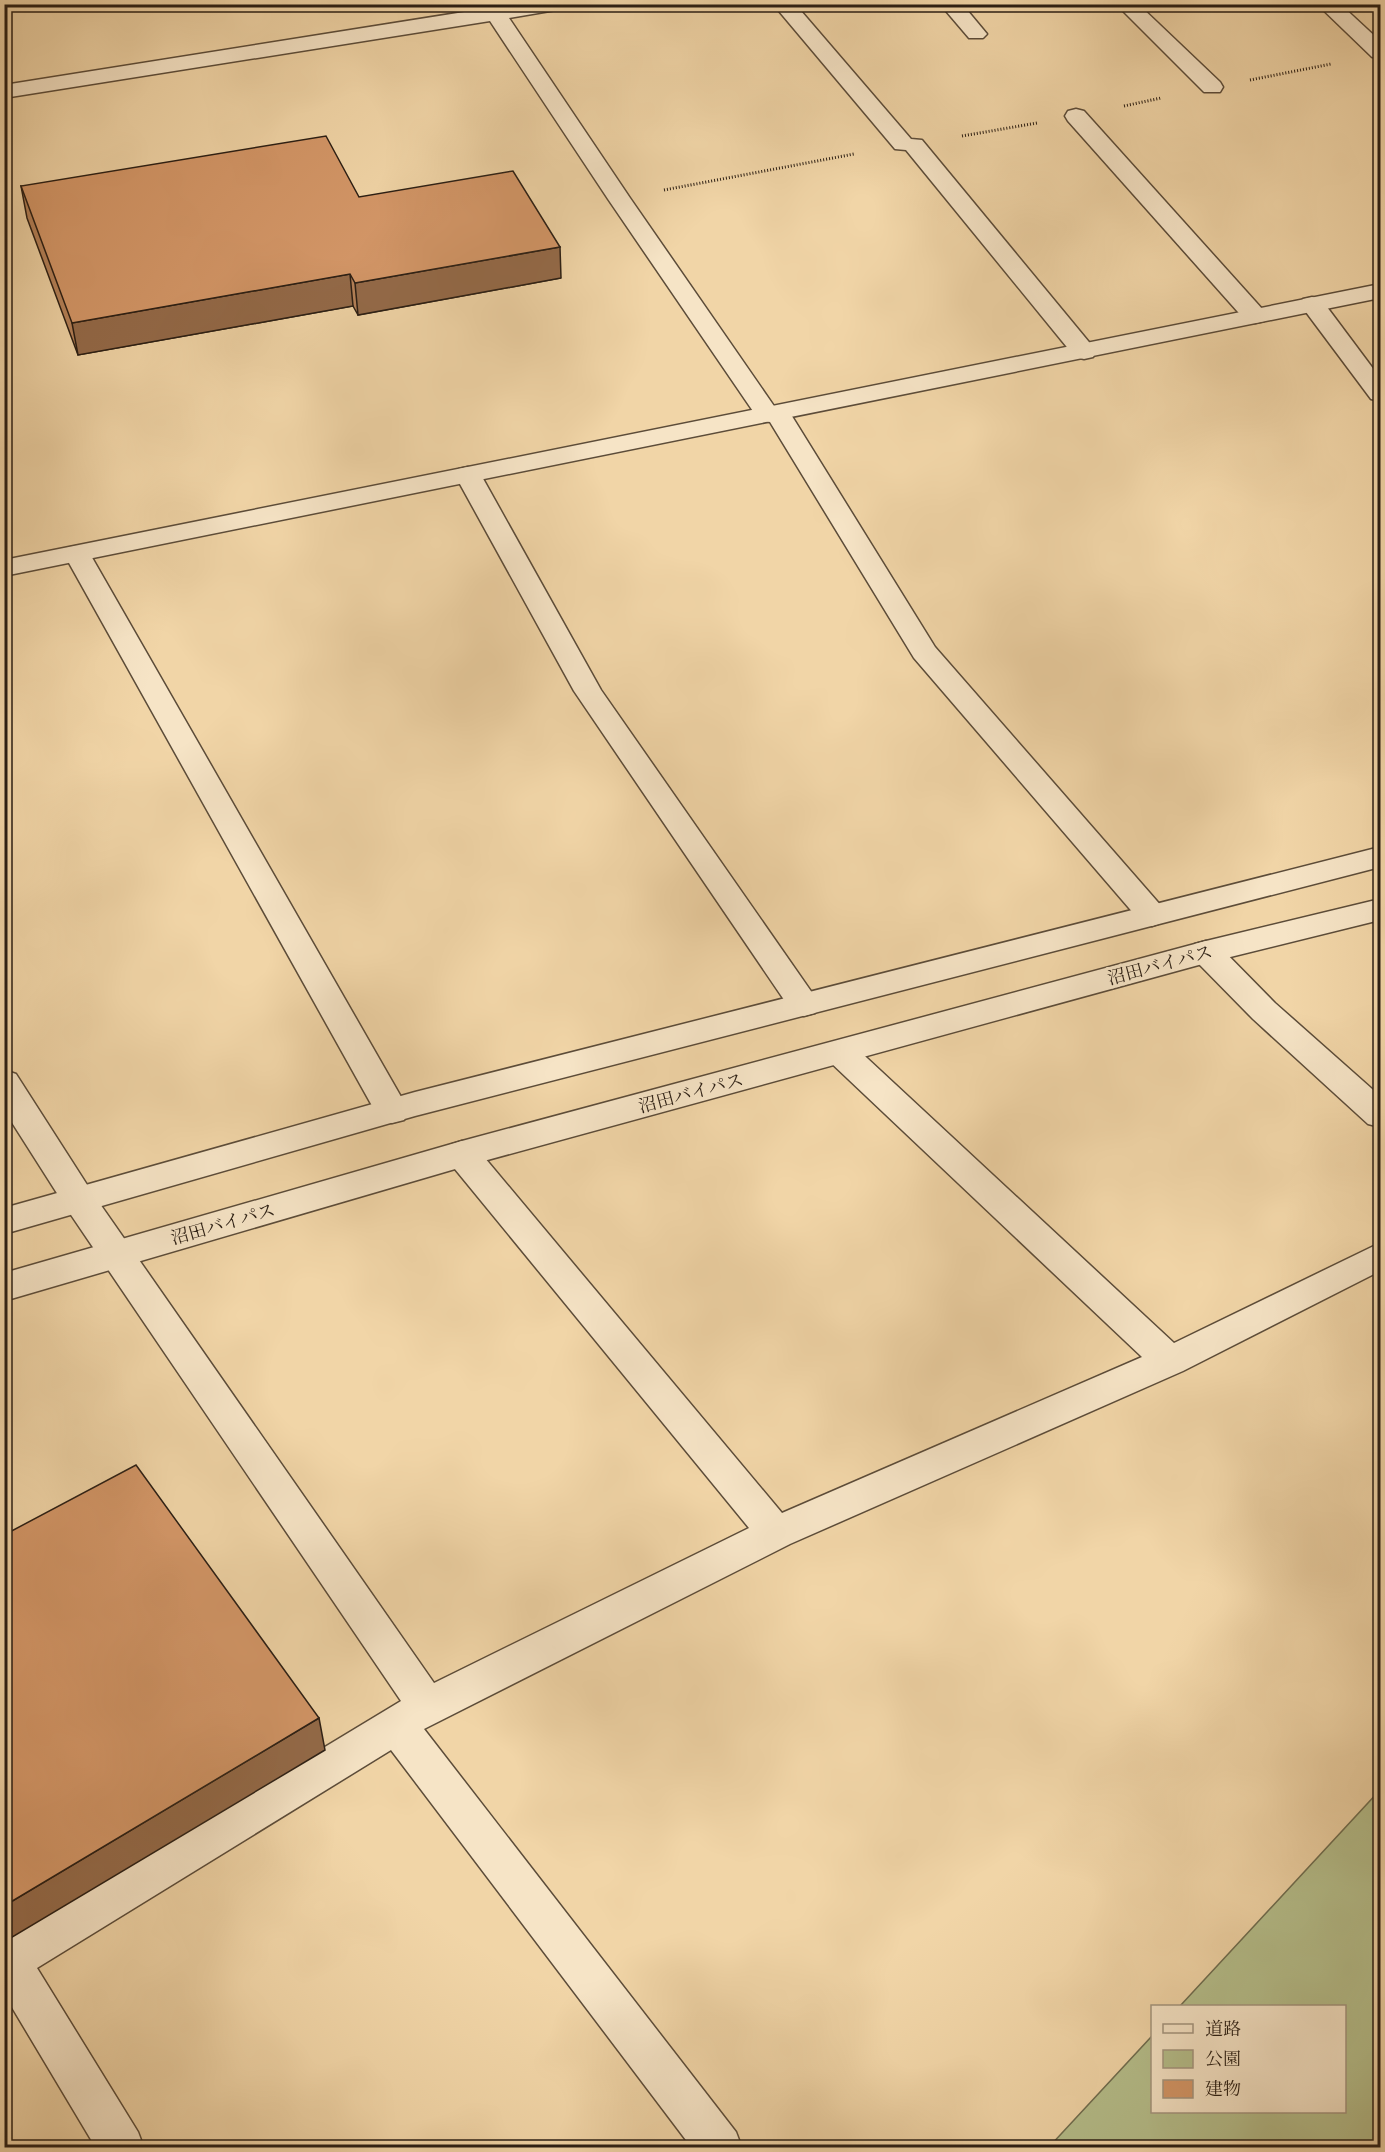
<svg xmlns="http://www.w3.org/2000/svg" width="1385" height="2152" font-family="'Old Standard TT','Noto Serif JP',serif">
  <rect width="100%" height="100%" fill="#f1d5a7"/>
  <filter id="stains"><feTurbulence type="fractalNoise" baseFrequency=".00333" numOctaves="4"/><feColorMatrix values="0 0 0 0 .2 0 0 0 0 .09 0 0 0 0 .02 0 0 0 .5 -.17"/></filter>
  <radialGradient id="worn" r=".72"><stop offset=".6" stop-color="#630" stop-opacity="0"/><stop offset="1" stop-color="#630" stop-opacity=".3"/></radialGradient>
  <path fill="#b5be8b" stroke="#706e50" stroke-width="1.5" d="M1380,1790V2147H1049L1152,2036V2112H1344V2006H1180Z"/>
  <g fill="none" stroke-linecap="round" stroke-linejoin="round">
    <g stroke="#5c4c39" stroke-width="3">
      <g id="minor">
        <path d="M514,4H566L556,10L509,18L630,198L774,406L786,408L790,413L935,647L1163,908L1168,915L1163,922L1152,926L1141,922L914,658L770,422L759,420L608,199L490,21L4,98V85Z"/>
        <path d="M773,4H795L911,139L922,140L1093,347L1096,352L1093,357L1084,359L1075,357L906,150L895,149Z"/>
        <path d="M940,4H962L987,34L983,38H969Z"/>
        <path d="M1116,4H1138L1220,82L1223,87L1220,92H1204Z"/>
        <path d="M1317,4H1340L1380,41V58L1372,57Z"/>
        <path d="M1076,109L1084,111L1264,311L1267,316L1264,321L1255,323L1246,321L1068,121L1065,116L1068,111Z"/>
        <path d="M1312,297L1321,299L1380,378V401L1371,399L1300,304L1303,299Z"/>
        <path d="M468,467L477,469L481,475L601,690L815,997L820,1005L815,1013L804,1016L793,1013L574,691L455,475L459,469Z"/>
        <path d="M77,546L87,548L90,554L404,1102L409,1111L404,1120L392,1123L380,1120L64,554L67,548Z"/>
        <path d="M1206,941L1217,944L1275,1003L1380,1096V1127L1368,1124L1253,1019L1195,960L1190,952L1195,944Z"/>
        <path d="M841,1041L853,1045L1174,1343L1380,1243V1271L1183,1371L790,1544L424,1729L736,2132L742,2148H692L391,1750L37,1968L138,2132L144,2148H96L4,1994V1941L401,1701L67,1209L4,1110V1070L16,1074L91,1191L434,1683L749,1528L450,1163L445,1154L450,1145L462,1141L474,1145L782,1513L1142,1357L829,1061L825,1053L829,1045Z"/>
      </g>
    </g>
    <g stroke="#5c4c39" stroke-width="3">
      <g id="tertiary">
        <path d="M1380,284V298L4,576V560Z"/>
        <path d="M1380,847V867L415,1116L4,1234V1208L415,1092Z"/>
        <path d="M1380,899V920L1206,963L462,1167L4,1301V1273L462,1141L1206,941Z"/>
      </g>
    </g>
    <g stroke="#2a1e14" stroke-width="3" stroke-dasharray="1 2" stroke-linecap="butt">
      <path d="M1250,80L1331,64"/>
      <path d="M1124,106L1161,98"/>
      <path d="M962,136L1037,123"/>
      <path d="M664,190L854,154"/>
    </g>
    <use href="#minor" fill="#f6e4c6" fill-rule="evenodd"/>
    <use href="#tertiary" fill="#f6e4c6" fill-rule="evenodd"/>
  </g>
  <path fill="#b68259" stroke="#2a1e14" stroke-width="1.5" d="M21,186L561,278L358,315L353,306L78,355L27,218Z"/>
  <g fill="#946a49" stroke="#2a1e14" stroke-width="1.5">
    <path d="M560,247L561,278L358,315L355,283Z"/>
    <path d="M350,274L353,306L78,355L72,323Z"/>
    <path d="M319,1718L325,1750L4,1942V1906Z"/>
  </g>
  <g fill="#d49768" stroke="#2a1e14" stroke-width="1.5">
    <path d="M326,136L359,197L513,171L560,247L355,283L350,274L72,323L21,186Z"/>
    <path d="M136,1465L319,1718L4,1906V1535Z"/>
  </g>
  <g text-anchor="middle" stroke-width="6" stroke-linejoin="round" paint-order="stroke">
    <g font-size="18" fill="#2a1e14" stroke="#f6e4c6">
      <text transform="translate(1160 965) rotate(-15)" y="6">沼田バイパス</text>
      <text transform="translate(691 1093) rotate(-15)" y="6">沼田バイパス</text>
      <text transform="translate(223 1224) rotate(-16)" y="6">沼田バイパス</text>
    </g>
  </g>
  <rect width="1385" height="2152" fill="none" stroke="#f1d5a7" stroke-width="24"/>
  <rect x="6" y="6" width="1373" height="2140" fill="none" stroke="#2a1e14" stroke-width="3"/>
  <rect x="12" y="12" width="1361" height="2128" fill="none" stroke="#2a1e14" stroke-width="1.5"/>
  <rect x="1151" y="2005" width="195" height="108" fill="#f6e4c6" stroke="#a4957f" stroke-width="1.5"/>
  <rect x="1163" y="2024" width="30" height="9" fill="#f6e4c6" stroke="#a4957f" stroke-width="1.5"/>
  <text x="1205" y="2035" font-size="18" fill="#2a1e14">道路</text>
  <rect x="1163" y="2050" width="30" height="18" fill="#b5be8b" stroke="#a4957f" stroke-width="1.5"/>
  <text x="1205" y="2065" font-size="18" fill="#2a1e14">公園</text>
  <rect x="1163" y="2080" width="30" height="18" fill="#d49768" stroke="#a4957f" stroke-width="1.5"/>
  <text x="1205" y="2095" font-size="18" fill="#2a1e14">建物</text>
  <rect width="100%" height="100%" filter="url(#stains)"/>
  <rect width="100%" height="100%" fill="url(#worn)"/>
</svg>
